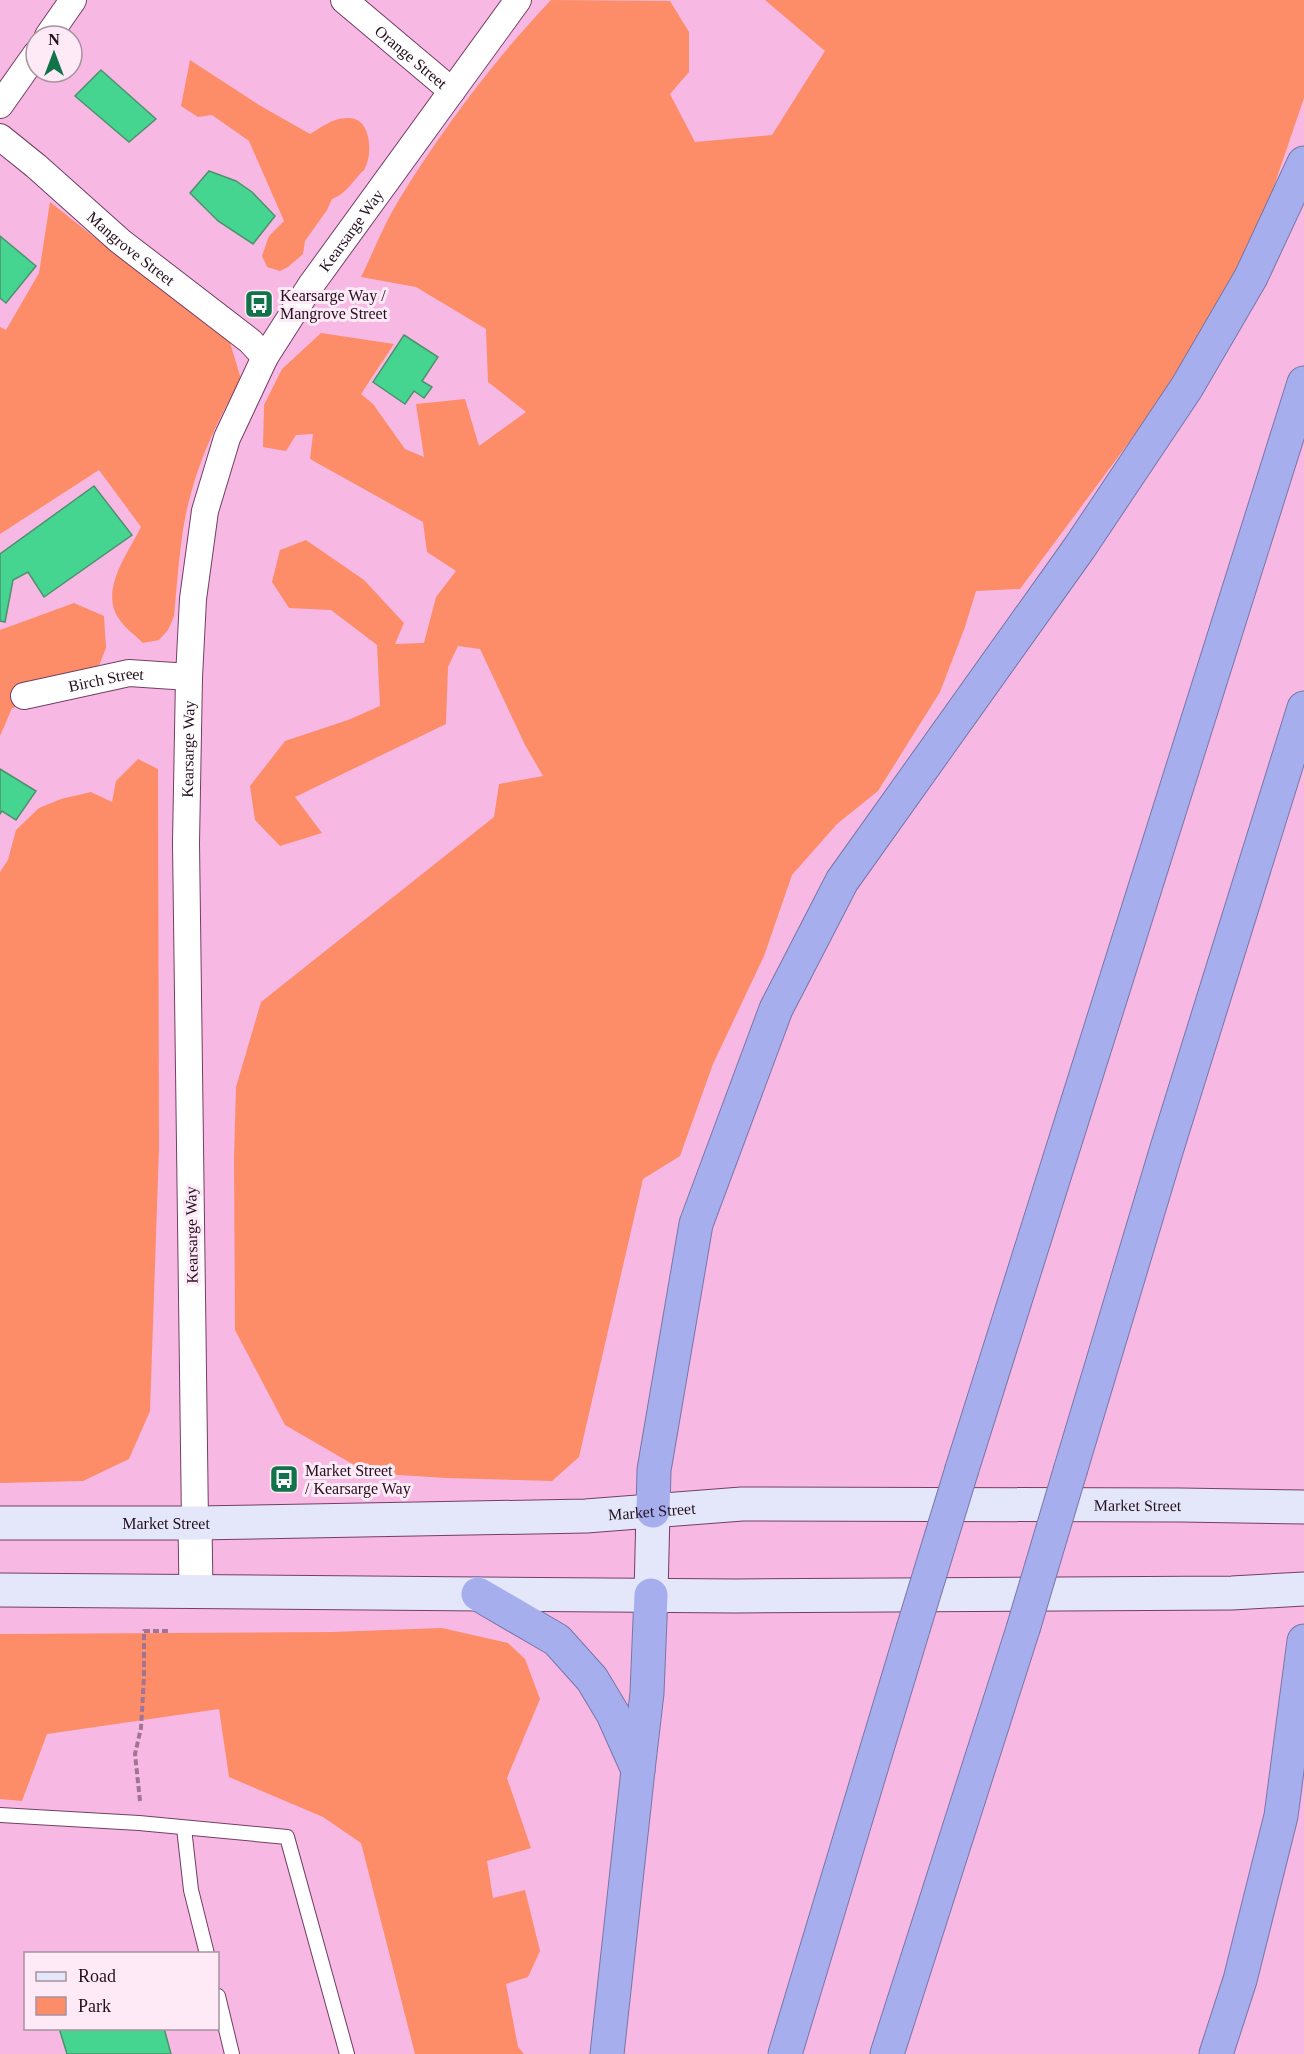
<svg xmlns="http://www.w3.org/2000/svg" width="1304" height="2054" font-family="'Times New Roman',serif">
  <rect width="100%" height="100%" fill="#f7b9e3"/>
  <g fill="#fc8d68">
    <path d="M551,0L670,1L689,32V72L670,94L695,142L772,135L825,51L765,0H1304V98L1253,248L1170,387L1020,589L976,591L965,627L940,692L878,791L837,824L792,875L764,956L713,1064L680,1156L643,1179L579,1457L552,1481L446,1478L368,1473L285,1425L235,1330L234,1159L236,1087L261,1002L494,817L499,784L543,776L525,745L480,649L458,646L448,667L446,724L295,797L322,833L280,846L255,820L250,786L285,741L348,720L380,706L377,645L331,610L289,608L272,582L280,550L306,540L364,580L404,623L395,644L424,643L436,597L456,571L427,552L423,522L310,459L313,434L296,435L286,451L263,447L264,405L282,369L321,333L394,344L361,394L373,404L405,449L424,457L416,404L465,399L479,446L526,412L488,382L486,329L416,287L361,277C373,253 383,226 397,203C441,131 493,61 551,0Z"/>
    <path d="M190,60L259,105L310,134C322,127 334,117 349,118C371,118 373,153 365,168C363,173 363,170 359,175C350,185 345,194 332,199L327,210L305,241L303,254L288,267L280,271L267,267L262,256L269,236L284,221L249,141L212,115L198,117L181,106Z"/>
    <path d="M50,202L123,260L228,336L241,379C215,424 193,472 184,524C179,554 177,585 174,616L168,630L159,640L143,643C135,635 125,628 119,619C99,591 128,553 141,527L99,470L0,534V327L6,330L39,273Z"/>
    <path d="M74,603L104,616L106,648L96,673L66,692L12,708L0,736V630Z"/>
    <path d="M138,759L158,769L159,1148L150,1411L129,1459L83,1481L0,1483V872L8,860L16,830L39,808L61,799L91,792L112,802L116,781Z"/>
    <path d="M442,1628L508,1643L525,1659L540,1699L507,1778L531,1848L487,1861L493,1898L525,1890L540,1951L528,1977L506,1984L518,2047L524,2054H415L361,1843L323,1817L229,1777L219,1709L47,1734L22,1801L0,1799V1634L332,1632Z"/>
  </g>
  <g fill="#45d591" stroke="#4e916d" stroke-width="1.5">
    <path d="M101,70L156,119L129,142L75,96Z"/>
    <path d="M209,171L236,181L252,192L275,216L253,244L218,221L190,193Z"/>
    <path d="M0,236L36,266L6,303L0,298Z"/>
    <path d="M404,335L438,357L422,381L432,387L424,398L414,391L405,404L373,382Z"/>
    <path d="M94,486L132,535L44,597L28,572L13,580L5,622L0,621V554Z"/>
    <path d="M0,769L36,791L16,820L2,811L0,814Z"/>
    <path d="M59,2028H164L171,2054H67Z"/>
  </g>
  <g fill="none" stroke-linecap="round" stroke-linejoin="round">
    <g stroke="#733f64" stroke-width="16">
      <g id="service">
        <path d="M0,1815L139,1823L287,1837L347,2054"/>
        <path d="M184,1828L191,1890L207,1954"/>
        <path d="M218,1996L232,2054"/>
      </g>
    </g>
    <g stroke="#733f64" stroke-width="28">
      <g id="minor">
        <path id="s1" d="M344,0L452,91"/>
        <path d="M48,36L73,0"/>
        <path d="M0,105L36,54"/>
        <path id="s2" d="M0,137L36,166L120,241L250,341L265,357"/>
        <path id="s3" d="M24,696L129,673L189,677"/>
        <path id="s4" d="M195,1523L186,843L189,677L193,599L205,511L227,438L265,357L311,285L518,0"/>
      </g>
    </g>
    <g stroke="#733f64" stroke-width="35">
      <path id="tertiary" d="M195,1523L196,1591"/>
    </g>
    <g stroke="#733f64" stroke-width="35">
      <g id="secondary">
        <path id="s5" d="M0,1523H195L586,1516L742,1504L1181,1505L1304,1507"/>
        <path d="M0,1590L736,1596L1232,1593L1304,1589"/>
        <path d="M651,1595L653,1511"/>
      </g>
    </g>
    <g stroke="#7976a6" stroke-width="35">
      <g id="motorway">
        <path d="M1071,1468L1167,1148L1304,708"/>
        <path d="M962,1469L1304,383"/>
        <path d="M653,1511L654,1470L696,1224L776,1009L842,881L1080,547L1187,387L1251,277L1304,163"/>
        <path d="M478,1594L557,1640L592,1679L613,1714L638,1770L607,2054"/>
        <path d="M638,1770L647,1693L651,1595"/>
        <path d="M785,2054L913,1629"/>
        <path d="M887,2054L1023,1629"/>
        <path d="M1216,2054L1240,1980L1281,1816L1304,1641"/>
      </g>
    </g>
    <path stroke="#a27494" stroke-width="4" stroke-dasharray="6 3" stroke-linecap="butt" d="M140,1801L135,1754L141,1728L144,1677V1631H170"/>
    <use href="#service" stroke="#fff" stroke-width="14"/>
    <use href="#minor" stroke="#fff" stroke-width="26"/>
    <use href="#tertiary" stroke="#fff" stroke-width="33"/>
    <use href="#secondary" stroke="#e4e7fa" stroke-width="33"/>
    <use href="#motorway" stroke="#a6aeee" stroke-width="33"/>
    <g stroke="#7976a6" stroke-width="35" stroke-linecap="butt">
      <g id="motorway-bridge">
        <path d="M913,1629L962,1469"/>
        <path d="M1023,1629L1071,1468"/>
      </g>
    </g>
    <use href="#motorway-bridge" stroke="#a6aeee" stroke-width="33"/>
  </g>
  <defs>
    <g id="bus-square" transform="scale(1.5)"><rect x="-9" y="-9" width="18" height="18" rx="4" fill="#117349" stroke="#fdeaf6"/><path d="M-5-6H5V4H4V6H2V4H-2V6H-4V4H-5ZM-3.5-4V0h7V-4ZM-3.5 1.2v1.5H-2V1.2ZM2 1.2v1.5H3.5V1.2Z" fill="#fff"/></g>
  </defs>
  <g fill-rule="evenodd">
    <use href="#bus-square" x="259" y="304"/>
    <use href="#bus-square" x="284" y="1479"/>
  </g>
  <g text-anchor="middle" stroke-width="6" stroke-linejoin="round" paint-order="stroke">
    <g font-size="16" fill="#250f1f" stroke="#fdeaf6">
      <text dy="6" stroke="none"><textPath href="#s1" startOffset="88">Orange Street</textPath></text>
      <text dy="6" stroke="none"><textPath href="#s4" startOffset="1332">Kearsarge Way</textPath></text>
      <text dy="6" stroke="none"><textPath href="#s2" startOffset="172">Mangrove Street</textPath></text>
      <text dy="6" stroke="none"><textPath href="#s3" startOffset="84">Birch Street</textPath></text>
      <text dy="6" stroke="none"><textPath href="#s4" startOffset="774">Kearsarge Way</textPath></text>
      <text transform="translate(191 1235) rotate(-91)" y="6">Kearsarge Way</text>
      <text dy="6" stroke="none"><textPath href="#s5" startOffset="1138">Market Street</textPath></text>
      <text dy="6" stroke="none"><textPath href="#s5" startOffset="652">Market Street</textPath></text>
      <text dy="6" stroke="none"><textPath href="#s5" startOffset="166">Market Street</textPath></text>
    </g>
    <g font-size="16" fill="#250f1f" stroke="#fdeaf6" text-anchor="start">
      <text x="280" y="301">Kearsarge Way /<tspan x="280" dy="18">Mangrove Street</tspan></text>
      <text x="305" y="1476">Market Street<tspan x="305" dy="18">/ Kearsarge Way</tspan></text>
    </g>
  </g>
  <rect x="24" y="1952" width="195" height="78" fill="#fdeaf6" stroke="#a792a0" stroke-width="1.5"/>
  <rect x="36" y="1972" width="30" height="9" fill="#e4e7fa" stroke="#a792a0" stroke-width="1.5"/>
  <text x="78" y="1982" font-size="18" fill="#250f1f">Road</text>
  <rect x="36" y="1997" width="30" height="18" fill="#fc8d68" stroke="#a792a0" stroke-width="1.5"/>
  <text x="78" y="2012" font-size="18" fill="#250f1f">Park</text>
  <g transform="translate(54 54)"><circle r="28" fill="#fdeaf6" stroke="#a792a0" stroke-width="1.5"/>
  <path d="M0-4.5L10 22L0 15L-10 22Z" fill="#117349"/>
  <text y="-9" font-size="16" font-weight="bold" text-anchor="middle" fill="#250f1f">N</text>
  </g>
</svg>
